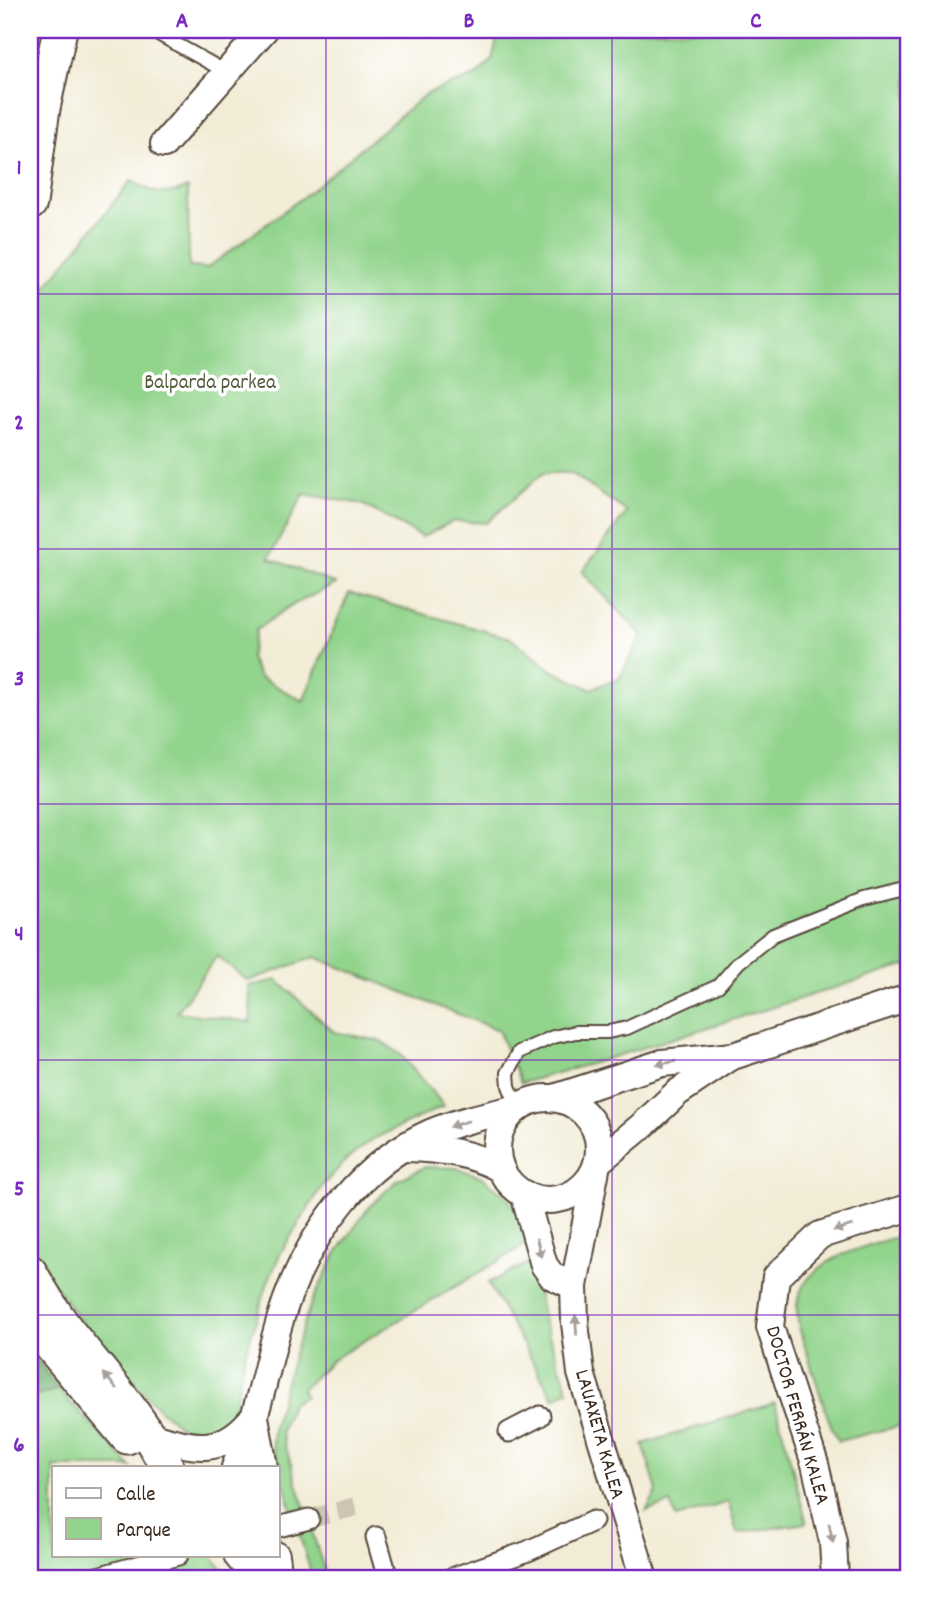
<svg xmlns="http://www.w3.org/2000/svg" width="938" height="1609" font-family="Dekko,sans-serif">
  <rect width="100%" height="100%" fill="#fff"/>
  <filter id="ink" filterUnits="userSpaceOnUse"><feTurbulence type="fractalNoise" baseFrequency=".0143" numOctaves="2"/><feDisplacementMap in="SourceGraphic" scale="14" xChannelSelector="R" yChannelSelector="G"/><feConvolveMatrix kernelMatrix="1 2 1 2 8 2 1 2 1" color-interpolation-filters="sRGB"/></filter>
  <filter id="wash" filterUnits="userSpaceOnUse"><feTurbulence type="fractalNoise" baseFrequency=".00686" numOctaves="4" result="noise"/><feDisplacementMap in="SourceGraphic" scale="28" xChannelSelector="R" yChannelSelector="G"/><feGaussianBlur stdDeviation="1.57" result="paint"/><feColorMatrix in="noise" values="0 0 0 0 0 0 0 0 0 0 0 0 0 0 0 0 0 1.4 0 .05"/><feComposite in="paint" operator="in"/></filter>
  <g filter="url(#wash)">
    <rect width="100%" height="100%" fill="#f2ecd6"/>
    <g fill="#92d48c" stroke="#667f55" stroke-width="2" fill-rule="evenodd">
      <path d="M505,30H908V965L600,1061L521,1083L498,1030L315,957L248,981L217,956L177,1012L251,1022L249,986L277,980L334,1032L381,1041L401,1055L444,1106L373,1139L346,1160L323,1185L281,1252L269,1279L244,1358L233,1413L227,1422L204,1435L185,1431L159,1409L97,1342L48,1277L30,1237V529L44,289L131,181C155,194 162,197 188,188L189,267L207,268L303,197L426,94L476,76L492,60L498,35ZM543,473H571L627,512L582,572L642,635L619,679L590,689L553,671L510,638L349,593L303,701L259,677L250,658L256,630L290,606L336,584L269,558L304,494L362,504L422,537L453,521L486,523Z"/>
      <path d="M425,1167L457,1168L482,1177L506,1196L521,1219L527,1244L332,1360L302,1389L305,1396L291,1404L281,1432L327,1579H313L272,1445L273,1428L294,1353L311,1303L336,1254L367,1210L396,1181Z"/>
      <path d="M908,1234V1424L838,1441C825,1415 818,1386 809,1359C804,1342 796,1324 797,1306C801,1258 872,1244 908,1234Z"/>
      <path d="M531,1262L544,1321L568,1390L554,1399L488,1283Z"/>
      <path d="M58,1389L131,1467H54V1555H210L232,1579H30V1398Z"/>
      <path d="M775,1403L807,1523L737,1533L728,1502L676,1518L671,1503L646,1511L657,1491L643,1444Z"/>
    </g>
    <path fill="#75b678" stroke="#58704b" stroke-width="2" d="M30,1348L58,1389L30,1398Z"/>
  </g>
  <g filter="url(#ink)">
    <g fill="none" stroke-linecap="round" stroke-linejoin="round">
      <path stroke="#cdc5b1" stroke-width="19" stroke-dasharray="19 10" stroke-linecap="butt" d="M309,1519L358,1506"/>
      <g stroke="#56473a" stroke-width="16">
        <g id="service">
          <path d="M151,30L228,73"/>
          <path d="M518,1108L509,1086L508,1073L519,1052L553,1037L576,1032H608L627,1028L718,986L739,962L773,935L864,899L908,888"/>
        </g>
      </g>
      <g stroke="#56473a" stroke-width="23">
        <g id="pedestrian">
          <path d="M509,1432L540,1416"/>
          <path d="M278,1527L309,1519"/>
          <path d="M376,1537L388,1579"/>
          <path d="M90,1579L178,1555"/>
          <path d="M449,1579L528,1551L593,1521"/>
        </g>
      </g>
      <g stroke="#56473a" stroke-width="30">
        <g id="minor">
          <path d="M164,144L264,30"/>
          <path d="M554,1098L662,1063L733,1056L908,998"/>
          <circle cx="548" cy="1149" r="51"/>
          <path d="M405,1148C440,1149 471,1152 501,1169"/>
          <path d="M599,1161L643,1125L677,1093L729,1058"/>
          <path d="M596,1169L574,1286L575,1323L581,1373L644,1579"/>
          <path d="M524,1194L544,1265L552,1276L574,1286"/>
          <path d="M255,1417L264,1467"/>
          <path d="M151,1436C193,1447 219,1457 251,1420"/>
          <path d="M235,1467C242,1451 248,1434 254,1417C267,1376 273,1334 289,1294C315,1226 363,1163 430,1133C458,1121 488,1115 518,1108"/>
          <path d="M276,1555L279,1579"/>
          <path d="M835,1579L833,1542L815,1464L770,1327L776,1277L820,1235L908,1208"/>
        </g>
      </g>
      <g stroke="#56473a" stroke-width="37">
        <g id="tertiary">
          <path d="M30,203L43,108L60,30"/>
          <path d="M30,1272C43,1295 57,1318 74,1339C107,1380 141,1418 166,1465"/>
          <path d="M30,1321L127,1437"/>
          <path d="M241,1555L261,1579"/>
        </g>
      </g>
      <use href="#service" stroke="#fff" stroke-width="12"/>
      <use href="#pedestrian" stroke="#fff" stroke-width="19"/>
      <use href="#minor" stroke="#fff" stroke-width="26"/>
      <use href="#tertiary" stroke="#fff" stroke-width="33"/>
    </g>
    <defs><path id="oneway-solid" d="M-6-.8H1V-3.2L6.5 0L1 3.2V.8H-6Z" transform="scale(1.75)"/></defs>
    <g fill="#a79f9a">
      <use href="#oneway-solid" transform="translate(666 1063) rotate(170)"/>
      <use href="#oneway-solid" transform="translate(459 1124) rotate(162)"/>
      <use href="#oneway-solid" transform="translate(843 1228) rotate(163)"/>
      <use href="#oneway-solid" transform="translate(539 1248) rotate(75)"/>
      <use href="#oneway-solid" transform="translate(576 1325) rotate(-94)"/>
      <use href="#oneway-solid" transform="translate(110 1381) rotate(-130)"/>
      <use href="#oneway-solid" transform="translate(831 1533) rotate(78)"/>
    </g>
  </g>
  <path fill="none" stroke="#7b2cbf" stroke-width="2" stroke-opacity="0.55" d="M326,30V1579M612,30V1579M30,294H908M30,549H908M30,804H908M30,1060H908M30,1315H908"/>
  <g text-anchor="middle" stroke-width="7" stroke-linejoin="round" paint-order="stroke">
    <g font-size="21" fill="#555d3f" stroke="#fff">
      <text x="210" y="388">Balparda parkea</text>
    </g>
    <g font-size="21" fill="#3b2a1e" stroke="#fff">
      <text transform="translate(799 1415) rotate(74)" y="7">DOCTOR FERRÁN KALEA</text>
      <text transform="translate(601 1434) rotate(74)" y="7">LAUAXETA KALEA</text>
    </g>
  </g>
  <rect width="938" height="1609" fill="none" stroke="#fff" stroke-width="77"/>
  <rect x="52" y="1466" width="228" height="91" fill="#ffffff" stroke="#b1aaa5" stroke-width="2"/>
  <rect x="66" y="1488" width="35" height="10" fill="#ffffff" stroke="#b1aaa5" stroke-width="2"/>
  <text x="116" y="1500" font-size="21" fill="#3b2a1e">Calle</text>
  <rect x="66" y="1518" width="35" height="21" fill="#92d48c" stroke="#b1aaa5" stroke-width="2"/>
  <text x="116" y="1536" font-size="21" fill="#3b2a1e">Parque</text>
  <rect x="38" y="38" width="862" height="1532" fill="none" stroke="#7b2cbf" stroke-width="2.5"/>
  <g font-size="23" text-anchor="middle" font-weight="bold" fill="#7b2cbf">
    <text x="182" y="27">A</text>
    <text x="469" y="27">B</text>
    <text x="756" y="27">C</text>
    <text x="19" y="174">1</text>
    <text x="19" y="429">2</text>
    <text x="19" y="685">3</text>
    <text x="19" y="940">4</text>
    <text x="19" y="1195">5</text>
    <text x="19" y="1451">6</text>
  </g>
</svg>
